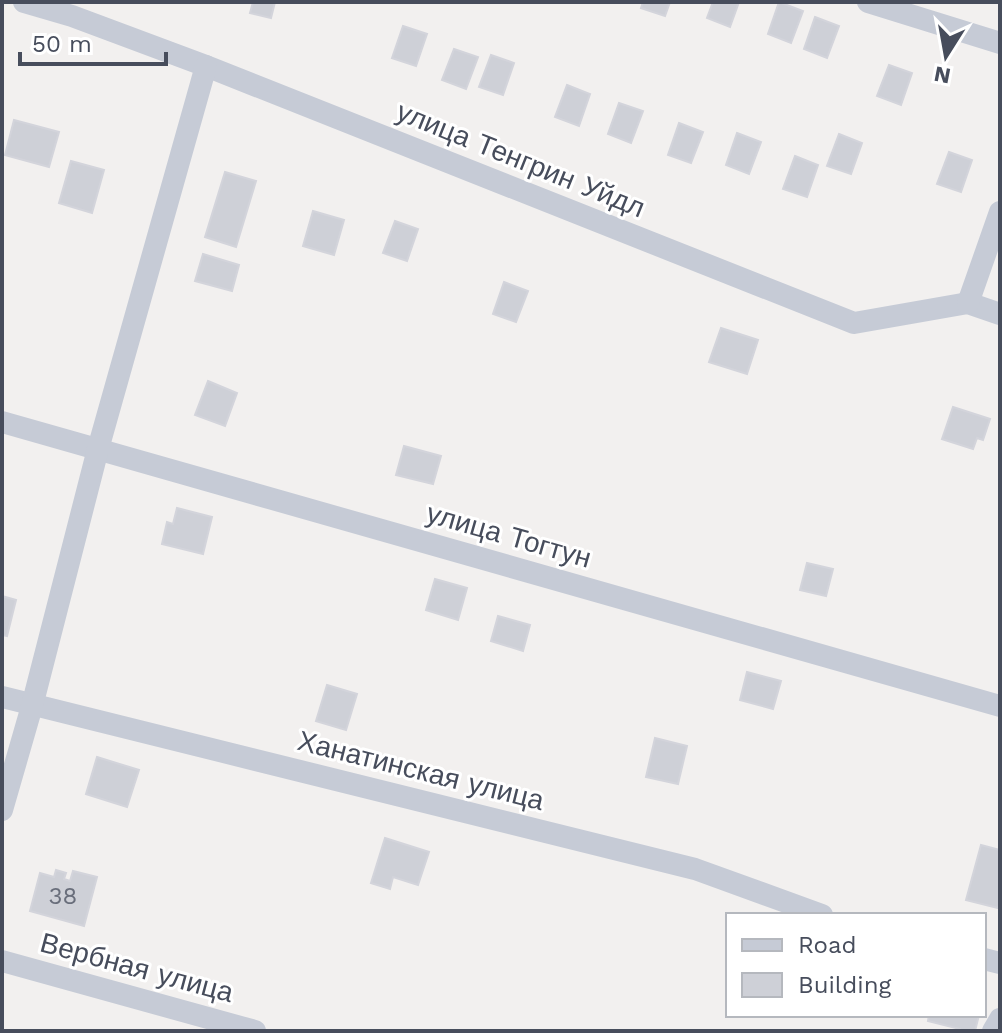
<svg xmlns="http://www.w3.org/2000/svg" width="1002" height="1033" font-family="'Work Sans',sans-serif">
  <rect width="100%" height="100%" fill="#f2f0ef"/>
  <g fill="#ced0d7" stroke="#d3d4db" stroke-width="2">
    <path d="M253,2H275L271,18L250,13Z"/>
    <path d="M643,2H670L665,16L641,8Z"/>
    <path d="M713,2H739L730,27L707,18Z"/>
    <path d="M779,2L803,11L791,43L768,34Z"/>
    <path d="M815,17L839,26L827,58L804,49Z"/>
    <path d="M403,26L427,34L416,66L392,58Z"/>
    <path d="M454,49L478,57L466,89L442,80Z"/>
    <path d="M491,55L514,63L503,95L479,87Z"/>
    <path d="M889,65L912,73L901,105L877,96Z"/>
    <path d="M567,85L590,94L579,126L555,117Z"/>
    <path d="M619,103L643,111L631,143L608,134Z"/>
    <path d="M14,120L59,132L49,167L5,155Z"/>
    <path d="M679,123L703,132L691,163L668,155Z"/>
    <path d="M737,133L761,142L749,174L726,165Z"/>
    <path d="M839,134L862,143L851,174L827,166Z"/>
    <path d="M949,152L972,160L961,192L937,184Z"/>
    <path d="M795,156L818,165L807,197L783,189Z"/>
    <path d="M71,161L104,170L92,213L59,203Z"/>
    <path d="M225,172L256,181L236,247L205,237Z"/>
    <path d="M313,211L344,220L334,255L303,246Z"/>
    <path d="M395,221L418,229L407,261L383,253Z"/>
    <path d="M203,254L239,265L232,291L195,281Z"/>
    <path d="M504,282L528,291L516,322L493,314Z"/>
    <path d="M721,328L758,340L747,374L709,362Z"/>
    <path d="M208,381L237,393L225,426L195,415Z"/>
    <path d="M953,407L990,419L983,440L977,438L973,449L942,439Z"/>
    <path d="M404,446L441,456L433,484L396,475Z"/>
    <path d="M177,508L212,517L203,554L162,544L167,522L173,524Z"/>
    <path d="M807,563L833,569L826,596L800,590Z"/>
    <path d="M435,579L467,588L458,620L426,610Z"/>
    <path d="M2,596L16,600L7,636L2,635Z"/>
    <path d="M498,616L530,625L523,651L491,641Z"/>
    <path d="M747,672L781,681L773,709L740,700Z"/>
    <path d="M327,685L357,694L346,730L316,721Z"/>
    <path d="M655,738L687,746L678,784L646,777Z"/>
    <path d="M97,757L139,770L127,807L86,794Z"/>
    <path d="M385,838L429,852L418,885L393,877L390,889L371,883Z"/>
    <path d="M981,845L1000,850V902L998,908L966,900Z"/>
    <path d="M56,870L66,873L64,879L70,881L73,871L97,877L84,926L30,911L40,873L54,877Z"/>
    <path d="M929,1015H979L975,1031H960V1029L928,1021Z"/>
  </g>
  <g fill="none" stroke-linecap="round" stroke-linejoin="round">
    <g stroke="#c6cbd6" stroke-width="22">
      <path d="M24,2L72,16L206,66L854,323L968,303L1000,314"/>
      <path d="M868,2L1000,43"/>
      <path d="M968,303L1000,212"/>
      <path d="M2,422L1000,706"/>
      <path d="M2,697L695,869L822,915"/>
      <path d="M2,810L32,706L98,449L206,66"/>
      <path d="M984,959L1000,963"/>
      <path d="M2,961L255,1031"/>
      <path d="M993,1031L1000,1019"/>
    </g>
  </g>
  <g text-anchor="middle" stroke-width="6" stroke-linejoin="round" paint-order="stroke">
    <g font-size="24" fill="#696e7b">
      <text x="63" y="904">38</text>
    </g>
    <g font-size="28" fill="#474d5c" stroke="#fff">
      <text transform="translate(521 159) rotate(22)" y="10">улица Тенгрин Уйдл</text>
      <text transform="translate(509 535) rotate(16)" y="10">улица Тогтун</text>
      <text transform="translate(421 770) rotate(14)" y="10">Ханатинская улица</text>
      <text transform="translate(137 967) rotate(15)" y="10">Вербная улица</text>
    </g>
  </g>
  <rect width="1002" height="1033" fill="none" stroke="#474d5c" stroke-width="8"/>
  <rect x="726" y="913" width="260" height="104" fill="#ffffff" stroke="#b5b8be" stroke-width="2"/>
  <rect x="742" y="939" width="40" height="12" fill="#c6cbd6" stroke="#b5b8be" stroke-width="2"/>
  <text x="798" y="953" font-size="24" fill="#474d5c">Road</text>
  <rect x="742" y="973" width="40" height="24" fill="#ced0d7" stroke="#b5b8be" stroke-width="2"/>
  <text x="798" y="993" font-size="24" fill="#474d5c">Building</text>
  <g transform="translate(946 56) rotate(191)" stroke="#ffffff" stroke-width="6" paint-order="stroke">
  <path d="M0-6L14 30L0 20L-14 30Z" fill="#474d5c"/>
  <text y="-12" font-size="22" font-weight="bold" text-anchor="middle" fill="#474d5c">N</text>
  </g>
  <path d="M20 52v12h146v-12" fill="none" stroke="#474d5c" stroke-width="4"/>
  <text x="32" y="52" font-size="24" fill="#474d5c" stroke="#ffffff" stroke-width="6" paint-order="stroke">50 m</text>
</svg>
